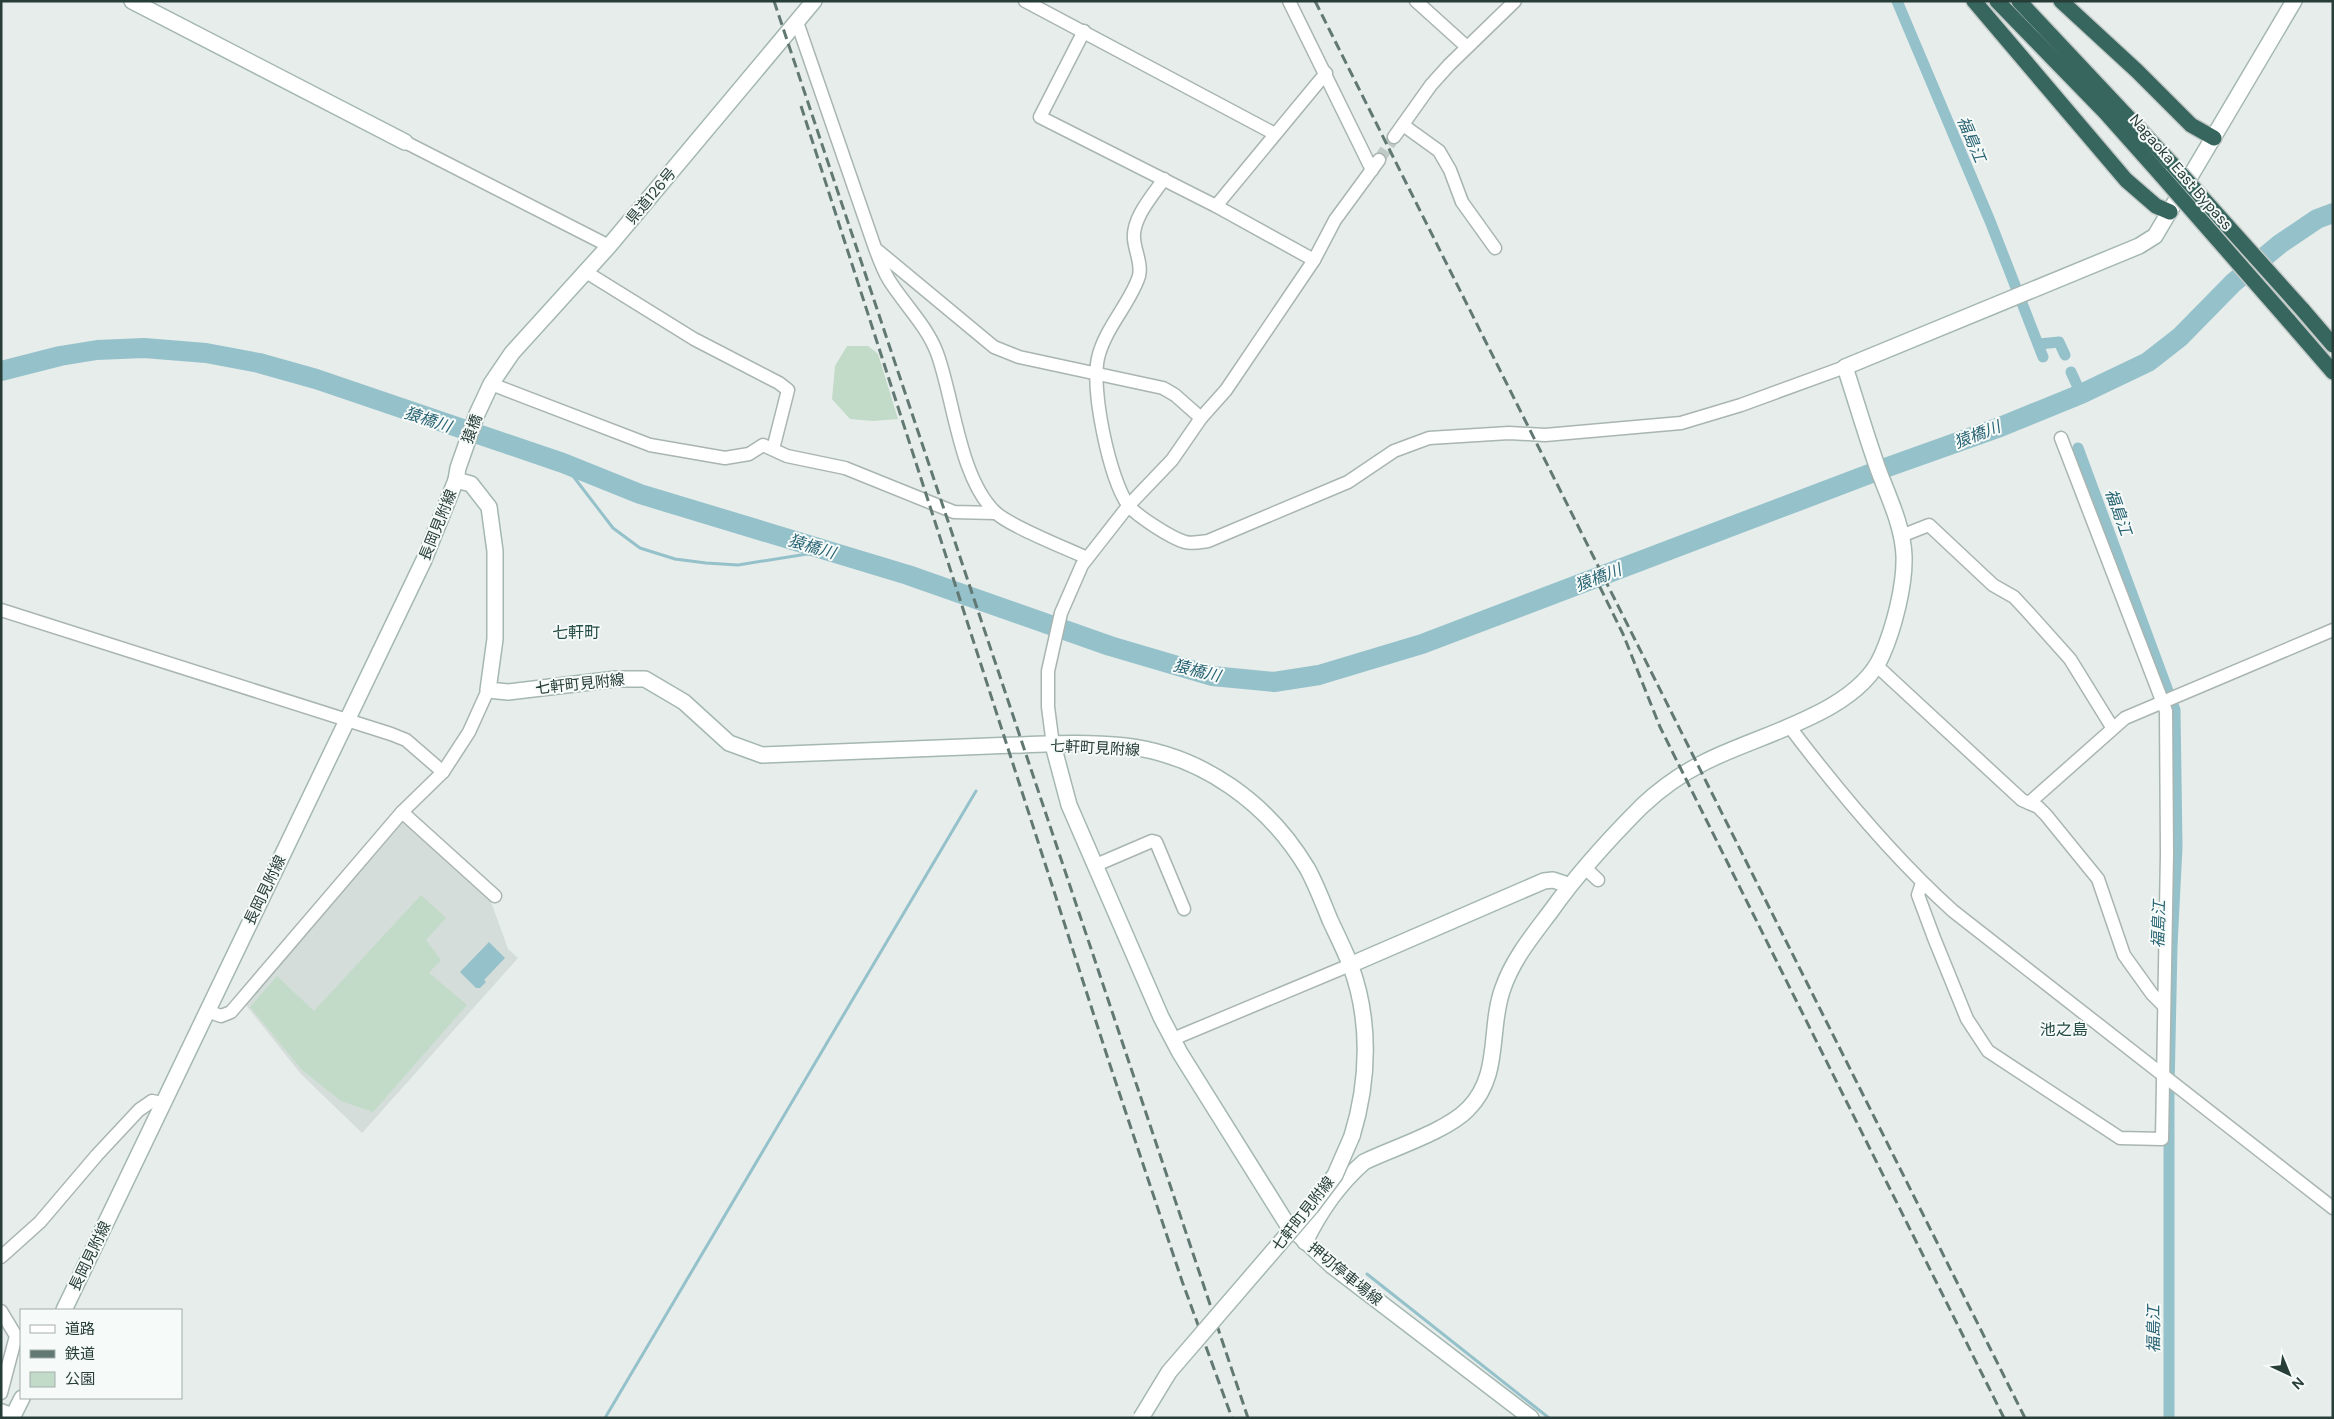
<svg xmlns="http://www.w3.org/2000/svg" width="2334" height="1419" font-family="'DM Sans','Noto Sans JP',sans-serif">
  <rect width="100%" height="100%" fill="#e6edea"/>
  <path fill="#d4ddd9" d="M402,820L489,896L508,949L518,958L362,1133L300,1073L246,1005Z"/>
  <g fill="#c2dbc9">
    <path d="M847,346H868L878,354L898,419L873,421L850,419L832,399L835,366Z"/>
    <path d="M421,895L446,918L426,940L441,960L429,973L467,1005L373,1112L341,1101L302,1070L250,1007L277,976L314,1011Z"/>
  </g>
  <path fill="#95c1cb" d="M489,942L505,958L484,980L486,982L480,988H476L460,972Z"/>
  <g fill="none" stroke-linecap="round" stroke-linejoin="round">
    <g stroke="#95c1cb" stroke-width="3">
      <path d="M563,463L613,528L640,548L675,559L706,563L738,565L807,554L840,555L858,559"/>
      <path d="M1367,1274L1549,1418"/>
      <path d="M605,1418L976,791"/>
    </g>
    <g stroke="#95c1cb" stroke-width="11">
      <path d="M1897,1L1990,221L2043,357"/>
      <path d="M2039,344L2059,342L2065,355"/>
      <path d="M2071,372L2081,394"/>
      <path d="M2078,448L2175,710L2177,847L2172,946L2169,1090V1418"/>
    </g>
    <path stroke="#95c1cb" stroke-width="20" d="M1,371L60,356L97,350L144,348L206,353L259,363L316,379L563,463L640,494L908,575L1110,646L1212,676L1274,682L1319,675L1422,644L1885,468L2000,427L2081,394L2148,362L2180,337L2233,283L2280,244L2317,219L2333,213"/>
    <path stroke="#c0cac6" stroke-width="12" stroke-dasharray="12 6" stroke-linecap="butt" d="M1379,160L1394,137"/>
    <g stroke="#a9b5b1" stroke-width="15">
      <g id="street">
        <path d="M1025,1L1275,134"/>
        <path d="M1289,1L1372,170"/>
        <path d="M1416,1L1467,47"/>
        <path d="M797,22L875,248C879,259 883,270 889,280C904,304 927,326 937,353C954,399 959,477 995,512C1009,526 1066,548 1087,558"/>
        <path d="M1084,31L1040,117L1216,206L1314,260"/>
        <path d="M1403,125L1439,151L1450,170L1462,202L1495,248"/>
        <path d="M1394,137L1431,85L1449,65L1515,1"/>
        <path d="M405,142L609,246"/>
        <path d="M1164,179C1153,195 1132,218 1134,239C1135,251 1142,264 1139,276C1131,302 1105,328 1098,358C1091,390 1109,477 1128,505C1137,516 1171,538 1185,542C1192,544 1201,542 1208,541L1348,482L1394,451L1429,438L1509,433L1545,435L1681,423L1741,405L1845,367"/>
        <path d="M1216,206L1326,73"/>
        <path d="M877,250L994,347L1019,357L1163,388L1175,395L1201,418"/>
        <path d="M586,272L694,339L779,383L788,390L773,449"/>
        <path d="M491,384L650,445L725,458L749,454L763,445L787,456L845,468L954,512L995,513"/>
        <path d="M1901,536L1929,525L1993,585L2014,597L2027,611L2070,659L2112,727"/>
        <path d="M1,610L391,734L406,740L443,772"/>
        <path d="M1877,666L2022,800L2038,807L2046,815L2098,879L2124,955L2152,994L2164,1006"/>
        <path d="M1789,726C1839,792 1892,856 1953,911L2333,1208"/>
        <path d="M1053,745L1048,707V671L1061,613L1082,565L1129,505L1172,460L1201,418L1226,390L1314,260L1335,220L1379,160"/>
        <path d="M2029,803L2125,718L2333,630"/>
        <path d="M402,812L495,896"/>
        <path d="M1096,865L1152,841L1156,842L1184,909"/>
        <path d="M1584,867L1598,880"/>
        <path d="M1922,883L1918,895L1934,938L1967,1019L1988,1051L2120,1138L2162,1139L2167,853L2166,711L2061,438"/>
        <path d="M207,1011L221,1016L231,1012L402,812L443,772L469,732L488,690"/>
        <path d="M1173,1039L1350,965"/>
        <path d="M1,1257L40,1222L97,1155L139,1110L152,1101L162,1103"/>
        <path d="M1,1311L16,1336L1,1393"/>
        <path d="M1,1410L14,1415"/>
      </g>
    </g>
    <g stroke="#a5b7b2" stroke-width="18">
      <g id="secondary">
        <path d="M132,1L405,142"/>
        <path d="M456,480L471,484L489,507L495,551V639L488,690L508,692L616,679H645L684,702L729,743L762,755C838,752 913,749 989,746C1033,745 1081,741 1125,746C1202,755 1268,803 1307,868C1316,884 1323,903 1330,920C1337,935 1344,949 1350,964C1371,1019 1369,1081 1352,1136"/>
        <path d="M1053,745L1069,805L1161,1017L1180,1053L1287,1224L1331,1265L1531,1418"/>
        <path d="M1350,965L1544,881L1553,880L1568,885"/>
        <path d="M1305,1242C1319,1213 1340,1183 1364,1162C1393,1148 1447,1131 1468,1109C1502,1075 1488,1028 1503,988C1513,959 1533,935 1551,911C1578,873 1609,839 1642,806C1660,789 1681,774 1703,763C1756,735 1857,714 1882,655C1894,628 1905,585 1904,556C1903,526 1888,496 1878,469C1866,435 1856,401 1845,367L2139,246L2155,236L2294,1"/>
        <path d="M64,1310L424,560L456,480L458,468L477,414L491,384L512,353L609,246L814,1"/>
        <path d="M12,1418L22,1398"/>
      </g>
    </g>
    <g stroke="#c3c9c7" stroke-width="18">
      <g id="highway">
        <path d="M1974,1L2126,180L2156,206L2170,212"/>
        <path d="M1997,1L2105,112L2162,176"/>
        <path d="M2019,1L2172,164"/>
        <path d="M2061,1L2137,71L2191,125L2214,138"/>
        <path d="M2302,309L2333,345"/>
        <path d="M2288,320L2333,372"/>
      </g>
    </g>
    <use href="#street" stroke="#fff" stroke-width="12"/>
    <use href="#secondary" stroke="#fff" stroke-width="15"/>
    <use href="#highway" stroke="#36665e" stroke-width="15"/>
    <g stroke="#627873" stroke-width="3" stroke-dasharray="10 5" stroke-linecap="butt">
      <path d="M774,1L1248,1418"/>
      <path d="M1315,1L2025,1418"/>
      <path d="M801,106L1109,1062L1182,1281L1232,1418"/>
      <path d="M1593,573L1623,634L1660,727L2004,1418"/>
    </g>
    <g stroke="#a5b7b2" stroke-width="18" stroke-linecap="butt">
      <path id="secondary-bridge" d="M1141,1418L1169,1372L1311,1207L1335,1175L1352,1136"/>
    </g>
    <g stroke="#c3c9c7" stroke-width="18" stroke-linecap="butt">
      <g id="highway-bridge">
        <path d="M2172,164L2302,309"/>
        <path d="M2162,176L2288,320"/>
      </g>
    </g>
    <use href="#secondary-bridge" stroke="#fff" stroke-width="15"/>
    <use href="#highway-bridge" stroke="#36665e" stroke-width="15"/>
  </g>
  <g text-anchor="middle" stroke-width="4" stroke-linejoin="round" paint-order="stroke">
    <g font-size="15" fill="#273d38" stroke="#f6faf8">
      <text transform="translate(2181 172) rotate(49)" y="5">Nagaoka East Bypass</text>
      <text transform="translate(651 196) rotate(-50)" y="5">県道126号</text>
      <text transform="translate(472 429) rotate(-69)" y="5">猿橋</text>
      <text transform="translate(438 525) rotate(-68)" y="5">長岡見附線</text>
      <text transform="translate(580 684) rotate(-6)" y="5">七軒町見附線</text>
      <text transform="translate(1095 748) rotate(3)" y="5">七軒町見附線</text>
      <text transform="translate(265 890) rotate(-64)" y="5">長岡見附線</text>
      <text transform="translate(1303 1214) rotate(-52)" y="5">七軒町見附線</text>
      <text transform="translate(90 1256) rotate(-64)" y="5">長岡見附線</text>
      <text transform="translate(1345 1274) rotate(39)" y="5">押切停車場線</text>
    </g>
    <g font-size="16" font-style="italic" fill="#276373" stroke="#f6faf8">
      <text transform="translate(1972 139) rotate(67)" y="6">福島江</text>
      <text transform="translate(428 419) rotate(18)" y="6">猿橋川</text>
      <text transform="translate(1977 434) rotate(-21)" y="6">猿橋川</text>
      <text transform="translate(2119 512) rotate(70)" y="6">福島江</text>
      <text transform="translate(812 546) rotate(17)" y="6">猿橋川</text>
      <text transform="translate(1598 577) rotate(-21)" y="6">猿橋川</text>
      <text transform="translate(1197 670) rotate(14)" y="6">猿橋川</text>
      <text transform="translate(2158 924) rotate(-88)" y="6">福島江</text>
      <text transform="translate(2153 1329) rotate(-90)" y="6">福島江</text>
    </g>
    <g font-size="16" fill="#254d45" stroke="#f6faf8">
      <text x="576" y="638">七軒町</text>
      <text x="2064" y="1035">池之島</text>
    </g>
  </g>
  <rect width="2334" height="1419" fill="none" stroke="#273d38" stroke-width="5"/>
  <rect x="20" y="1309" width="162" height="90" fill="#f6faf8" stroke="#a3aeab"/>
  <rect x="30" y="1325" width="25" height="8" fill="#ffffff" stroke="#a3aeab"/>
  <text x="65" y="1334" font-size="15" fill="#273d38">道路</text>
  <rect x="30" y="1350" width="25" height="8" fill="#627873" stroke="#a3aeab"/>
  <text x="65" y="1359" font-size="15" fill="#273d38">鉄道</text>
  <rect x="30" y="1372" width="25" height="15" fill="#c2dbc9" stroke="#a3aeab"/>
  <text x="65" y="1384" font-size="15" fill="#273d38">公園</text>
  <g transform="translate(2289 1374) rotate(136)" stroke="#f6faf8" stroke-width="4" paint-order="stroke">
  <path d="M0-4L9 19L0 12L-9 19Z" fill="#273d38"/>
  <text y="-8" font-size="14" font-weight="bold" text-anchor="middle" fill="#273d38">N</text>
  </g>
</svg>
